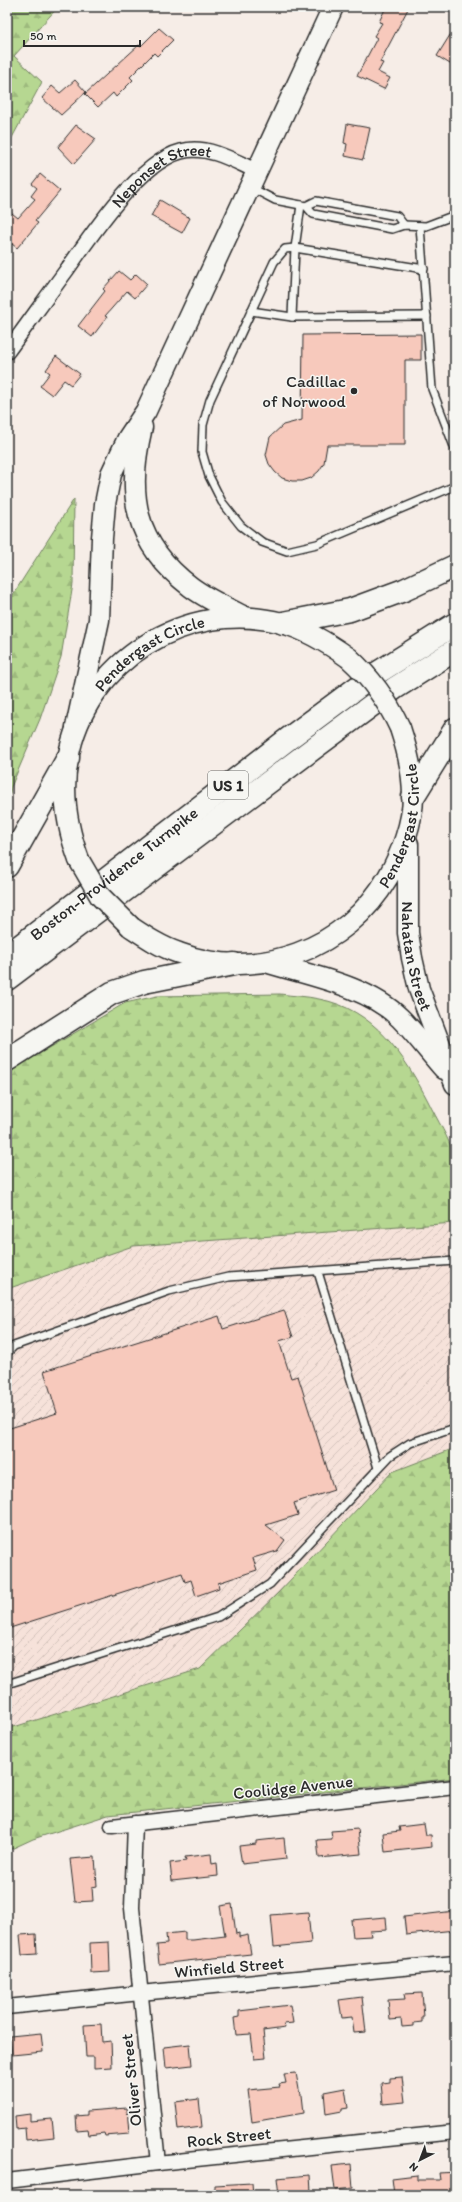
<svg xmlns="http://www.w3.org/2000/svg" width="462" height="2202" font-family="Itim,sans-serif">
  <defs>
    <pattern id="industrial-furrows" width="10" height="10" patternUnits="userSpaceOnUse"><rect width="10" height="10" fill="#f6e2da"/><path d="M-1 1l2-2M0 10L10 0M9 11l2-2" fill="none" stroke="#d3c2bb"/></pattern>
    <pattern id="forest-firs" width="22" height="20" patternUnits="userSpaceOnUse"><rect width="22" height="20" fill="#b6d791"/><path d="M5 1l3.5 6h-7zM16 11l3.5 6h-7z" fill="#9db97d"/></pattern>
  </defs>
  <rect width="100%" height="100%" fill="#f6ede7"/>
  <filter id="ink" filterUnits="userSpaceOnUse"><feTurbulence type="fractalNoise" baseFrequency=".025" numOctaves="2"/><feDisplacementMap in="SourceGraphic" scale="8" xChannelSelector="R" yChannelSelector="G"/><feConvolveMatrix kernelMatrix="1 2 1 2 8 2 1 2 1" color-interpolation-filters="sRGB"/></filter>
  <g filter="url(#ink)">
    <path fill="url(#industrial-furrows)" d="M455,1223V1448L392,1472L278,1593L200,1669L17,1727L7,1728V1289L133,1246Z"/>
    <g fill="url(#forest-firs)" stroke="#70815e">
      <path d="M7,7H58L14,56L42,82L7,147Z"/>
      <path d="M74,499L73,584L61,657L40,719L11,787L7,809V604Z"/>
      <path d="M280,994C293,996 306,996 319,999C374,1009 404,1055 428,1101C437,1120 450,1139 455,1159C458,1175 455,1205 455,1223L133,1246L7,1289V1073L125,1003L157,996Z"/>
      <path d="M455,1448V1778L108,1815L33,1839L7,1851V1728L17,1726L200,1669L278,1593L392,1472Z"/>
    </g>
    <g fill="#f7c9bc" stroke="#2b2b2b">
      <path d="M386,7H409L380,62L383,63L378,72L390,78L384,89L357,76L377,38L374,36L382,23L379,22Z"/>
      <path d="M455,27V67L437,56Z"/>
      <path d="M159,28L173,40L157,56L154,53L130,77L133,80L116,97L113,93L98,107L85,94L139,45L141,46Z"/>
      <path d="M75,80L86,92L61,115L42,98L52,86L60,93Z"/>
      <path d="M347,124L370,128L363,160L345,156L347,144L344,143Z"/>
      <path d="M76,125L96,139L74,164L58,147Z"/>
      <path d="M40,174L60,191L35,221L38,223L17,248L7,240V209L18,218L35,199L31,196L37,188L32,184Z"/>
      <path d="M160,200L190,218L182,233L151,216Z"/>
      <path d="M119,271L130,280L136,274L147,284L135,298L127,291L105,316L107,317L92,337L78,326L105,291L103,289Z"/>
      <path d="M421,334V360H405V445H327L324,463L319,471L311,478L302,481H292L282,478L275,472L269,464L266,455L270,437L283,425L302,420L303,335Z"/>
      <path d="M56,356L80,374L71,385L64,380L52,395L40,386L50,373L46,370Z"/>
      <path d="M284,1310L293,1337L279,1341L291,1378L298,1376L334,1490L294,1503L298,1515L266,1525L285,1540L277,1551L253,1558L257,1570L218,1583L219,1588L196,1596L191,1580L185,1582L182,1573L7,1629V1429L57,1413L44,1371L219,1316L223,1329Z"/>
      <path d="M424,1824L426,1835H431L432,1847L385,1852L383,1833L400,1831L399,1827Z"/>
      <path d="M358,1829L361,1854L319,1858L317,1840L332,1839L331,1831Z"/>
      <path d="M284,1838L286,1859L242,1864L239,1846L256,1844V1841Z"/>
      <path d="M211,1854L212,1864L217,1863L218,1876L172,1881L170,1863L186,1861L185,1857Z"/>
      <path d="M95,1857L97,1886L92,1887L93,1901L75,1902L70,1859Z"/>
      <path d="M232,1904L236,1934L239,1933V1937L248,1935L251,1954L159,1964L157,1945L167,1944L166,1934L185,1932V1940H193L225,1936L220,1906Z"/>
      <path d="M455,1911V1930L406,1935L404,1917Z"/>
      <path d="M308,1912L311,1943L274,1947L271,1915Z"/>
      <path d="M386,1917L387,1930L370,1931L371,1936L353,1937L351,1920Z"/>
      <path d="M36,1934L37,1954L22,1955L20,1935Z"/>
      <path d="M109,1942L110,1972L91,1973L90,1943Z"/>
      <path d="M422,1993L424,2017H422V2022L414,2023V2026L402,2027L401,2019L390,2020L388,2000L405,1999L404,1994Z"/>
      <path d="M362,1997L366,2032L354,2033L352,2017L342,2018L339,2000Z"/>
      <path d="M290,2005L293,2023L284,2024L285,2028L263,2031L266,2058L254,2059L251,2034L236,2035L234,2018L239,2017V2011Z"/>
      <path d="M101,2024L102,2042L111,2041L112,2067L94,2068V2057H86L84,2025Z"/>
      <path d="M41,2033L43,2052L12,2055L10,2036Z"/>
      <path d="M190,2044L192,2065L166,2068L164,2047Z"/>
      <path d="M296,2073L300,2095H302L304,2113L252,2122L248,2090L280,2087L279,2084L286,2083L284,2074Z"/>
      <path d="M402,2077L405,2102L383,2104L381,2083L390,2082V2078Z"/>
      <path d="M345,2088L348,2108L342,2109V2111L326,2114L324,2092Z"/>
      <path d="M199,2099L202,2127L178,2130L175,2102Z"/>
      <path d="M127,2108L129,2134L105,2136L104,2133L89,2135L88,2130L77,2131L76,2116L87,2115V2111Z"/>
      <path d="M30,2114V2121L52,2119L54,2137L26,2140L25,2128L16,2129L15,2116Z"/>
      <path d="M351,2164L353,2188L335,2190L332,2166Z"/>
      <path d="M455,2172V2195H440L439,2192L418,2195H394L392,2178L417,2175V2180H440L439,2173Z"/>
      <path d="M310,2175L311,2192L307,2193V2195H279L277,2178Z"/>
      <path d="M252,2183L253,2195H214V2185Z"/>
    </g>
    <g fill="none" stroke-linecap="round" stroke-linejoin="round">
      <g stroke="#2b2b2b" stroke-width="10">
        <g id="lane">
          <path d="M250,187L275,200L306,206L313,214L392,229L404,225L426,226L455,215"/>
          <path d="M306,206L316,201L397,216L404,225"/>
          <path d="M420,226L432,389L455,449"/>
          <path d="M424,269L295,248L285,249L274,262L210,400L203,425L202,452L209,476L222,502L241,526L262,542L287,551L317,544L455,486"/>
          <path d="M251,311L292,317L427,316"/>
          <path d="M292,317L295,248L301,205"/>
          <path d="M318,1272L378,1468"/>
          <path d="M7,1353L14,1346L169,1291L228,1277L455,1261"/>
          <path d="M7,1684L218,1617L270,1584L390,1456L410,1443L455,1428"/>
        </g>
      </g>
      <g stroke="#2b2b2b" stroke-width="17">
        <g id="street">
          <path id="s1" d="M7,352C27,325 46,298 66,271C91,236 143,155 188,150C212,147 236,162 257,171"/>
          <path d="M135,1823L132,1908L158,2163"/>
          <path d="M112,1826L455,1787"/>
          <path d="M7,2007L140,1993L455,1963"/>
          <path d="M7,2181L158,2163L455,2132"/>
        </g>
      </g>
      <g stroke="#2b2b2b" stroke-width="23">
        <g id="secondary">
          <path d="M142,427C126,494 134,544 191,587C207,599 227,608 245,617"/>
          <path d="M76,727L99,620L102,538L105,504L111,474L128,438L146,411L333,7"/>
          <path id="s2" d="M408,844V933L412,958L419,989L455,1084"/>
          <path id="s3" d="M79,860C67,827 61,793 68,759C85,661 187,598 282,623C307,630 328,643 349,658"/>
          <path id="s4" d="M131,927C146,937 161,947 179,953C257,983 347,949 388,877C401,854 413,823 413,796C413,774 407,749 400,728"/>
          <path d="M266,962C310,976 366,985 400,1018C416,1034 429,1052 444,1069"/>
        </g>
      </g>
      <g stroke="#2b2b2b" stroke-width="25">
        <g id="primary">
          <path d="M283,623L350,610L404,590L455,566"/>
          <path d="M413,797L455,729"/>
          <path d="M7,866L68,758"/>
          <path id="s5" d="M7,956L288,739L374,675L455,624"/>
          <path d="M7,979L314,748L395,688L455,650"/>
          <path d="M7,1060L112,993L144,982L234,964"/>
        </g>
      </g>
      <use href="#lane" stroke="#f6f6f2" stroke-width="7"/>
      <use href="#street" stroke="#f6f6f2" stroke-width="14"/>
      <use href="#secondary" stroke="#f6f6f2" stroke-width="20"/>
      <use href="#primary" stroke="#f6f6f2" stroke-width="22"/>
      <g stroke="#2b2b2b" stroke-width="23" stroke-linecap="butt">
        <g id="secondary-bridge">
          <path d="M349,658C370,677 388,702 400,728"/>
          <path d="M79,860L100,896L131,927"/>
        </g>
      </g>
      <use href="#secondary-bridge" stroke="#f6f6f2" stroke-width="20"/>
    </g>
  </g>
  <circle fill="#2b2b2b" stroke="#f6f6f2" stroke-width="1.5" cx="354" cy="391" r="4"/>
  <g text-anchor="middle" stroke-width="3" stroke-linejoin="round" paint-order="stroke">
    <rect fill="#f6f6f2" stroke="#686867" stroke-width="1" x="208" y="771" width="40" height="28" rx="3"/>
    <g font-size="16" font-weight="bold" fill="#2b2b2b">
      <text x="228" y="791">US 1</text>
    </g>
    <g font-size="17" fill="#2b2b2b" stroke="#f6f6f2">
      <text dy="6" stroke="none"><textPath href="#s1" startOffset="241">Neponset Street</textPath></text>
      <text dy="6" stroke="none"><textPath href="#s3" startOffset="244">Pendergast Circle</textPath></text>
      <text dy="6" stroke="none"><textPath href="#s4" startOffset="350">Pendergast Circle</textPath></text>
      <text dy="6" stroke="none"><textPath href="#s5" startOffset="135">Boston-Providence Turnpike</textPath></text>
      <text dy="6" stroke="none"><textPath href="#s2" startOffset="113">Nahatan Street</textPath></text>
      <text transform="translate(293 1787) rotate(-6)" y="6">Coolidge Avenue</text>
      <text transform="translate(229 1967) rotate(-5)" y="6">Winfield Street</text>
      <text transform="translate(131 2080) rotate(-96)" y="6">Oliver Street</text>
      <text transform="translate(229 2137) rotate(-6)" y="6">Rock Street</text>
    </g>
    <g font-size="17" fill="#2b2b2b" stroke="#f6f6f2" text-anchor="end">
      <text x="346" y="387">Cadillac<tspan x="346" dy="20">of Norwood</tspan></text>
    </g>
  </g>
  <rect width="462" height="2202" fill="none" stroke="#f6f6f2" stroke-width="24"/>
  <rect x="12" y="12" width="438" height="2178" fill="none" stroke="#2b2b2b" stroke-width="1.5" filter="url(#ink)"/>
  <g transform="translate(420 2160) rotate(222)" stroke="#f6f6f2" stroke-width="3" paint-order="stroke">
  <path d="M0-3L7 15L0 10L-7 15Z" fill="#2b2b2b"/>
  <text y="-6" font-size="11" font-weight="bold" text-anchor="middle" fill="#2b2b2b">N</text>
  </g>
  <path d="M24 40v6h116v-6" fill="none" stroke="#2b2b2b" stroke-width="2"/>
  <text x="30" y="40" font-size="12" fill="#2b2b2b" stroke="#f6f6f2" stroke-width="3" paint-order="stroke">50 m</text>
</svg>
